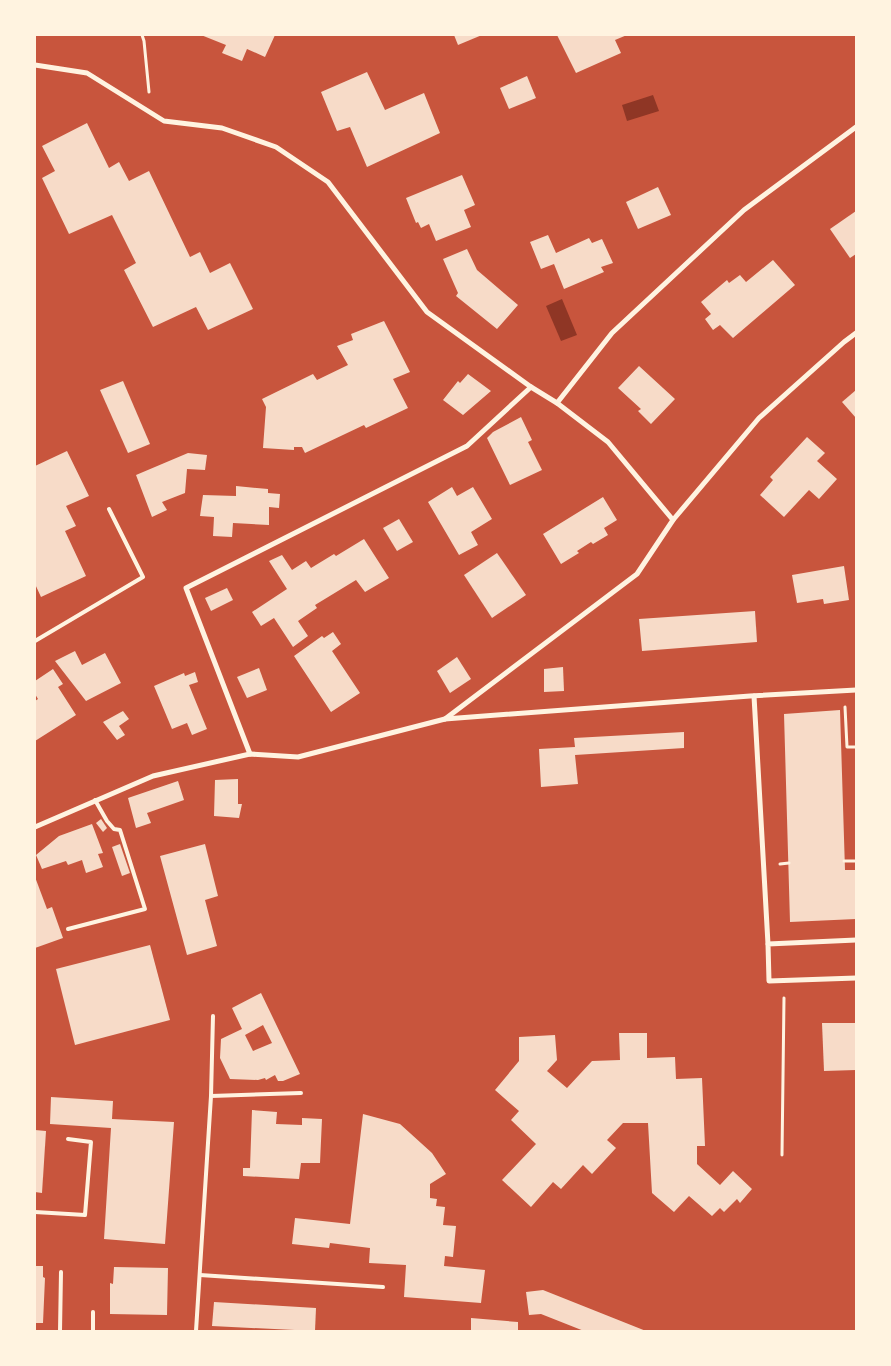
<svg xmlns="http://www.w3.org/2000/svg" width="891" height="1366" font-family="'Source Sans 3',sans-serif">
  <rect width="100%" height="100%" fill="#c8553d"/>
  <g fill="#8f3625">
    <path d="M653,95L659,111L627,121L622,105Z"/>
    <path d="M562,299L577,335L561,341L546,306Z"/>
  </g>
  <g fill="#f7dbc8" fill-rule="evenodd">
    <path d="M201,35H275L265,57L247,49L242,61L222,53L226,45Z"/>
    <path d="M454,35H482L458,45Z"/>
    <path d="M557,35H627L615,40L621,53L576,73Z"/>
    <path d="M367,72L385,110L424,93L440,133L367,167L350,127L337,131L321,92Z"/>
    <path d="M527,76L536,98L509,109L500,88Z"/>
    <path d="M87,123L109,168L119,162L129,181L149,171L190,257L200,252L210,273L230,263L253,309L208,330L196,307L153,327L124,270L136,263L112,215L69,234L42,178L55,171L42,146Z"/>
    <path d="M462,175L475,205L464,210L471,227L436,241L429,224L421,228L418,222L416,223L406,198Z"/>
    <path d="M658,187L671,215L638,229L626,202Z"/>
    <path d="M856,211V254L850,258L830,229Z"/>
    <path d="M548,235L556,253L589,238L592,243L602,239L613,263L601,267L604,272L564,289L554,264L541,269L530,242Z"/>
    <path d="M467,249L477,270L518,305L497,329L456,296L458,293L443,259Z"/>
    <path d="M773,260L795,285L733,338L720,325L713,330L705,319L711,314L701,302L727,280L729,283L740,275L746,282Z"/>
    <path d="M384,321L410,372L393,379L408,408L366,428L364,425L305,453L302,447H294V450L263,448L266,407L262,399L313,374L317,380L348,365L337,346L353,340L351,334Z"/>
    <path d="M639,366L675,399L651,424L638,411L641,409L618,388Z"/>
    <path d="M468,374L491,391L463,415L443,400L458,381L460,383Z"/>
    <path d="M123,381L150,444L128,453L100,390Z"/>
    <path d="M856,390V418L842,402Z"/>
    <path d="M521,417L532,440L528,442L542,470L510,485L487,438L493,432Z"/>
    <path d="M807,437L825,453L817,461L837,479L819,499L809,490L784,517L760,495L773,480L770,477Z"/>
    <path d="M67,451L89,496L66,506L76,526L65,531L86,576L41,597L35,584V466Z"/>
    <path d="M188,453L207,455L205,470L187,469L185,493L162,502L167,510L152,517L136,475Z"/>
    <path d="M236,486L268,489V493L280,494L279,508L269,507V525L233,523L232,537L213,536L214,517L200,516L203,495L236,496Z"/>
    <path d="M452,487L457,496L473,487L492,519L471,532L478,545L459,555L428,502Z"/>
    <path d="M603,497L617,520L604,528L608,535L593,544L591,542L577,551L579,553L561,564L543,534Z"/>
    <path d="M399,519L413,542L397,551L383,528Z"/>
    <path d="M364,539L389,578L365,592L356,580L315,605L317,608L298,621L308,636L293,647L274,618L261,626L252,612L287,589L269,561L282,555L292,570L306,561L311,568L334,554L336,556Z"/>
    <path d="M497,553L526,595L492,618L464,575Z"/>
    <path d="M844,566L849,600L824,604L823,599L797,603L792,575Z"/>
    <path d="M227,588L233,600L211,611L205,598Z"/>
    <path d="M755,611L757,642L642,651L639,619Z"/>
    <path d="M333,632L341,644L332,651L360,693L331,712L294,656L322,636L324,638Z"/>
    <path d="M75,651L82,665L105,653L121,683L86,701L55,661Z"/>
    <path d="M457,657L471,679L450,693L437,671Z"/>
    <path d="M563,667L564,691L544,692V669Z"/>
    <path d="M259,668L267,690L247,698L237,677Z"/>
    <path d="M53,669L63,684L58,687L76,715L35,741V701L38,699L35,694V681Z"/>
    <path d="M195,672L198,682L189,685L207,729L192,735L187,723L172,729L154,686L184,673L185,676Z"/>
    <path d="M840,710L845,870H856V919L790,922L784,714Z"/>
    <path d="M123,711L129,719L119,726L125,735L117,740L103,722Z"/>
    <path d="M684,732V748L575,755L578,784L541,787L539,749L575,747L574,738Z"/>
    <path d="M238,779V804H242L239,818L214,816L215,780Z"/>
    <path d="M178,781L184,800L147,813L151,823L136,828L128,798Z"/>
    <path d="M101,819L107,828L103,832L96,823Z"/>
    <path d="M92,824L103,853L98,854L103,867L86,873L82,860L68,865L66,861L42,869L36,855L59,836Z"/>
    <path d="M120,844L130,873L122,876L112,847Z"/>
    <path d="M205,844L218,896L205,900L217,946L187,955L160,856Z"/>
    <path d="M35,877L47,909L52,907L63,938L35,948Z"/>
    <path d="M150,945L170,1020L75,1045L56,969Z"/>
    <path d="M261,993L300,1074L283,1081H278L275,1075L266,1080L265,1078L258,1080L230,1079L220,1058L221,1039L242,1029L232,1008ZM263,1025L272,1043L253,1051L245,1035Z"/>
    <path d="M822,1023H856V1070L824,1071Z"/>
    <path d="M619,1033H647V1058L675,1057L676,1079L702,1078L705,1146H697V1164L720,1185L733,1171L752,1189L740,1203L737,1199L724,1212L720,1208L712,1216L689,1196L674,1212L652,1193L648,1123H623L607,1140L616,1148L592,1174L583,1165L561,1189L553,1182L531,1207L502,1180L536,1144L511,1120L519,1111L495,1090L519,1061V1037L555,1035L557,1060L547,1071L567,1088L592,1061L620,1060Z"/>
    <path d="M51,1097L113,1101L112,1119L174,1122L165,1244L104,1239L111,1128L50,1124Z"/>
    <path d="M252,1110L277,1112L276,1124L302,1125V1118L322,1119L320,1163H301L299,1179L243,1176V1168H250Z"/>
    <path d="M363,1114L400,1124L432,1153L446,1174L430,1184V1198L437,1199L436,1206L445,1207L443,1225L456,1226L453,1257L445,1256L444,1266L485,1270L481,1303L404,1297L406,1265L369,1263L370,1248L330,1243L329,1248L292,1244L295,1218L350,1224Z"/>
    <path d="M35,1130L46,1131L42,1193L35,1192Z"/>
    <path d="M35,1266H43V1277L45,1278L43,1323H35Z"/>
    <path d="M114,1267L168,1268L167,1315L110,1314V1283L113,1284Z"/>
    <path d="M543,1290L646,1331H584L541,1314L529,1315L526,1292Z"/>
    <path d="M214,1302L316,1308L315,1331L212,1326Z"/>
    <path d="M471,1318L518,1322V1331H471Z"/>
  </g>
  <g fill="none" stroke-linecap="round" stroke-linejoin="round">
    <g stroke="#fff3e0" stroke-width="3">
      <path d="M142,35L144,41L149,92"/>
      <path d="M845,707L847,747H856"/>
      <path d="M844,861H856"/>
      <path d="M780,864L789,863"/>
      <path d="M782,1155L784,998"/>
    </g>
    <g stroke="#fff3e0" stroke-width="4">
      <path d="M35,641L143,577L109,509"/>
      <path d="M68,929L145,909L120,830L114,829L107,821L95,800"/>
      <path d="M211,1096L213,1016"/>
      <path d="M35,1212L85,1215L91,1142L68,1139"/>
      <path d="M200,1275L383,1287"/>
      <path d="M60,1331L61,1272"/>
      <path d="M93,1331V1312"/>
      <path d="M196,1331L211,1096L301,1093"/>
    </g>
    <g stroke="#fff3e0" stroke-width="5">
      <path d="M35,65L87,73L164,121L222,128L276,147L328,182L427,312L531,387L557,403L608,442L673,520L637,574L445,719"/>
      <path d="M557,403L612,333L744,210L856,127"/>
      <path d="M673,520L759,418L844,342L856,333"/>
      <path d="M754,696L768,944"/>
      <path d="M250,754L186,588L467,446L531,387"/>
      <path d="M35,827L153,776L250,754L298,757L445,719L750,696L856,690"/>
      <path d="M856,940L768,944L769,981L856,978"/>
    </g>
  </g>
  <rect width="891" height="1366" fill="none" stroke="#fff3e0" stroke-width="72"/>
</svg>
